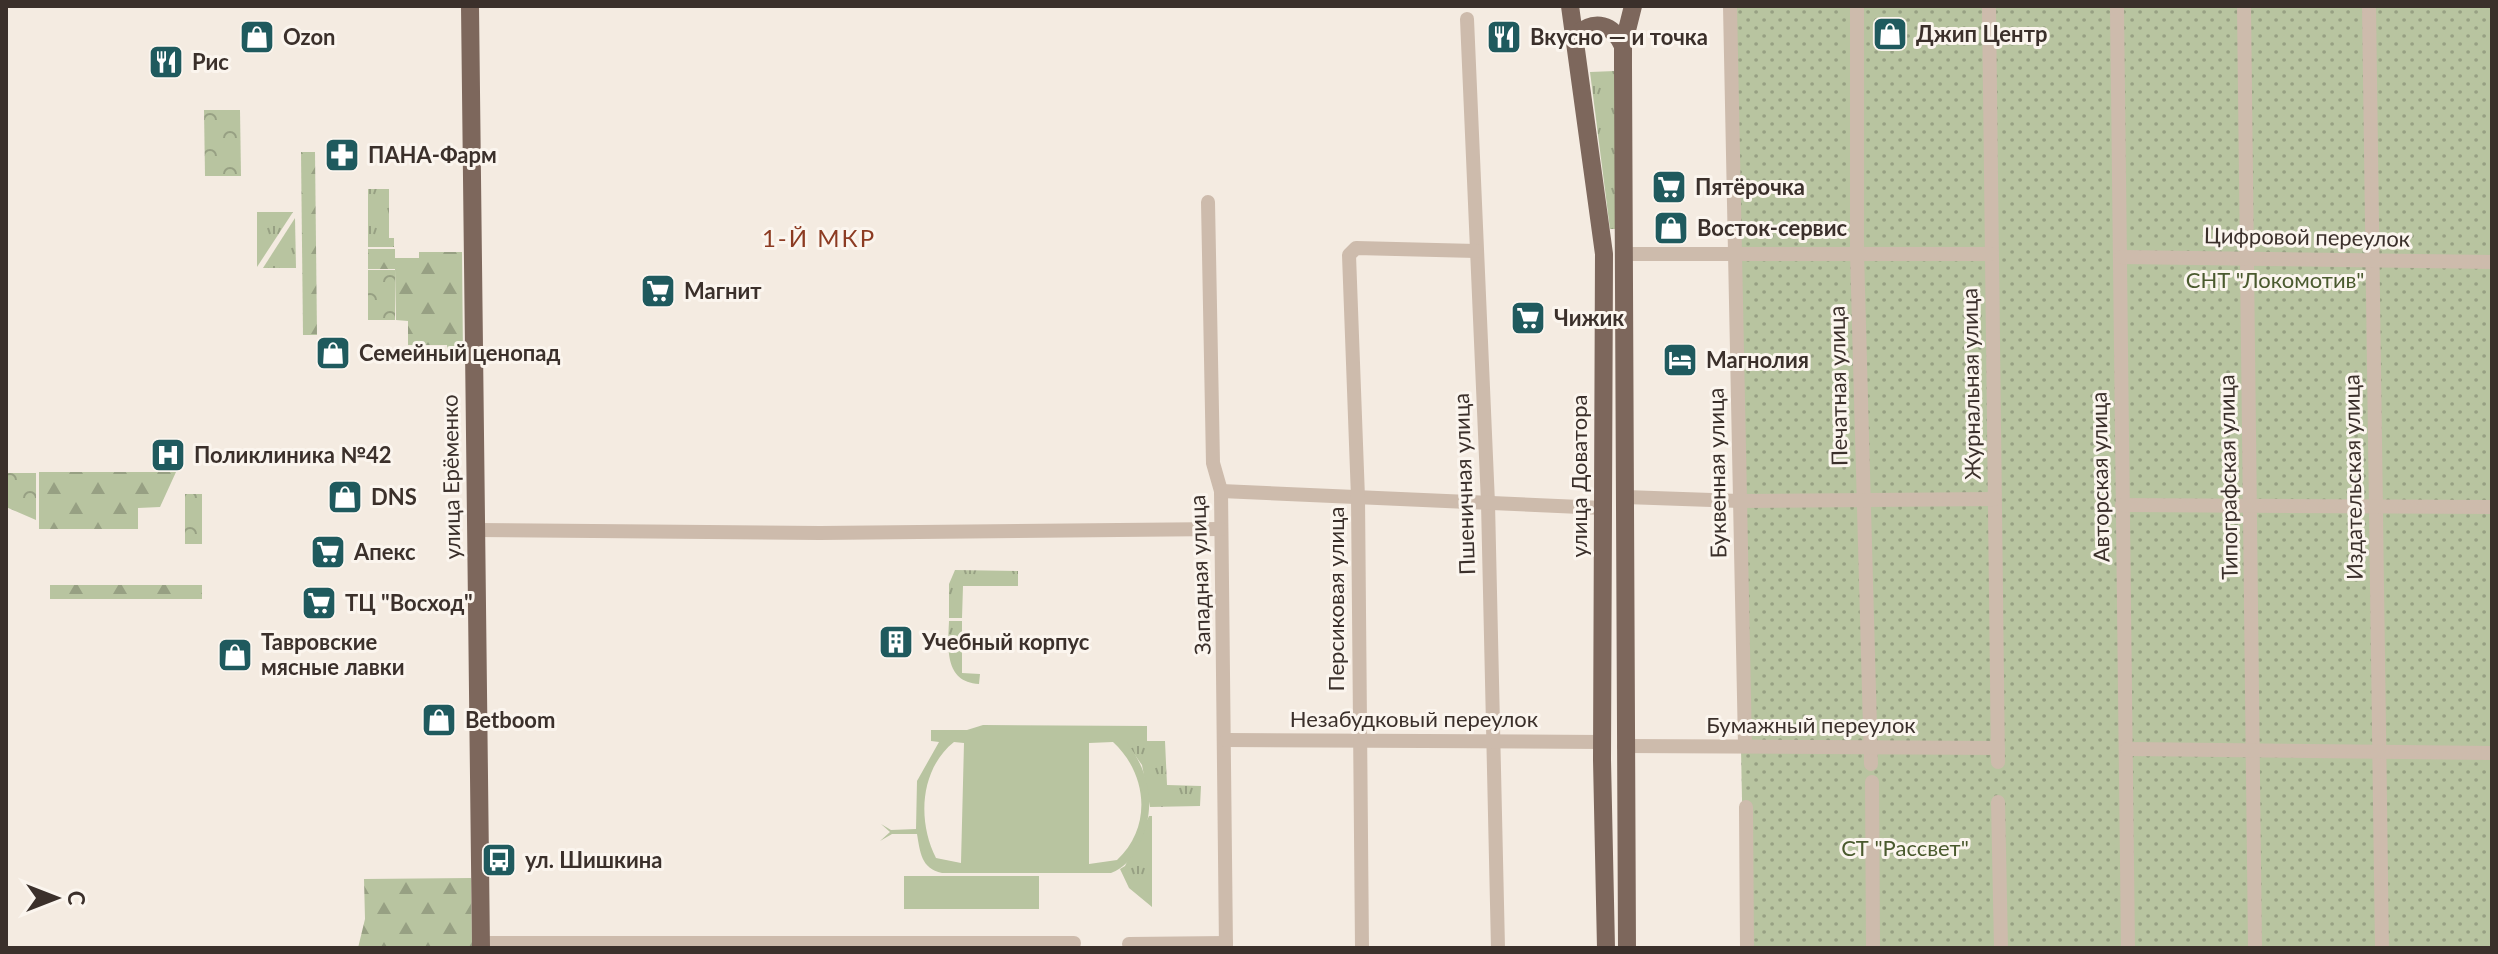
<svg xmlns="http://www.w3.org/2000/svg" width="2498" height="954" font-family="Lato,sans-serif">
  <defs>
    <pattern id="grass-tufts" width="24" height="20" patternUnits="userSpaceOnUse" patternTransform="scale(2)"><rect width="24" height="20" fill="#b8c4a0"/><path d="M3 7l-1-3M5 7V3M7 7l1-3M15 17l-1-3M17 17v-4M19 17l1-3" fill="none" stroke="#97a083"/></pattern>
    <pattern id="forest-firs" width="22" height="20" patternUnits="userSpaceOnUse" patternTransform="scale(2)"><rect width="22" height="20" fill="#b8c4a0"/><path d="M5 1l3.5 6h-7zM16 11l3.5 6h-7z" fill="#97a083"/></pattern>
    <pattern id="park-crowns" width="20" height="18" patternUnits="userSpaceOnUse" patternTransform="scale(2)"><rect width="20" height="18" fill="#b8c4a0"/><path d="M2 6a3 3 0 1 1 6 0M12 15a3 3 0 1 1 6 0" fill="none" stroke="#97a083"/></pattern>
    <pattern id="garden-dots" width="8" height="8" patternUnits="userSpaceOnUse" patternTransform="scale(2)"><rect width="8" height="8" fill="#b8c4a0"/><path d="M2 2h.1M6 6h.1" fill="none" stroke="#97a083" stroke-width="1.8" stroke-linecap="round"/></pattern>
  </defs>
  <rect width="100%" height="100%" fill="#f4ebe1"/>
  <g fill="url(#grass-tufts)">
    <path d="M1615,71V229H1610L1590,72Z"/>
    <path d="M368,189H389V238H394V247H368Z"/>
    <path d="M257,212H293L257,267Z"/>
    <path d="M295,218L296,268H263Z"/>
    <path d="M955,570L1018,571V586H963L962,618H949V584Z"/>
    <path d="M949,621H962V673L980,674L979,684C944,682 948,647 949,621Z"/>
    <path d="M1125,741H1165L1167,785L1201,786L1200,806L1150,807L1142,765Z"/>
    <path d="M1149,816H1152V907L1129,888L1120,869L1125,866Z"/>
  </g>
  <g fill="url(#forest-firs)">
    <path d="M301,152H315L317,335H303Z"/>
    <path d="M368,249H395V258H419V252H462L463,357H448L447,345H408V321L396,320L395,269H368Z"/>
    <path d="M39,472H176L160,507L138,508V529H39Z"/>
    <rect x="50" y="585" width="152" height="14"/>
    <path d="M471,878L472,948H358L365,919L364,879Z"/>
  </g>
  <g fill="url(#park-crowns)">
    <path d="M204,110H240L241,176H205Z"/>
    <rect x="368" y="270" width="27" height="50"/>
    <path d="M6,473H36V520L6,507Z"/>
    <rect x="185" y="494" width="17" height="50"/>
  </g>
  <path fill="url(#garden-dots)" d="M1726,6H2492V948H1745Z"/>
  <g fill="#b8c4a0" fill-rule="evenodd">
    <path d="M983,725L1147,726V741H1126C1151,774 1157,810 1138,847C1131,859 1124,868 1111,873H942C921,869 920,851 917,834H892L880,841L890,832L881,824L891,830L916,829L917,781L939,742L931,741V730H967ZM954,742L964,743L961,863L936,858C917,821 920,769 954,742ZM1113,742C1147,773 1153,827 1117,860L1089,864V743Z"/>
    <rect x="904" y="876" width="135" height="33"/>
  </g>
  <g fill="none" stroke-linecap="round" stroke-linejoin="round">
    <g stroke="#cdbbac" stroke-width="14">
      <path d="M1730,6L1745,746"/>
      <path d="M1857,6V253L1871,764"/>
      <path d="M1989,6L1998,762"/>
      <path d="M2117,6L2128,948"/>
      <path d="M2244,6L2255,948"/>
      <path d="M2369,6L2382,948"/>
      <path d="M1467,19L1488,503L1498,948"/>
      <path d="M1208,202L1213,463L1221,491L1226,948"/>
      <path d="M1625,254H1991"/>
      <path d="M2121,257L2492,262"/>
      <path d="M1221,491L1603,508"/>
      <path d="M1625,497L1740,501L1994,499"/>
      <path d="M2122,505L2492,507"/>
      <path d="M476,530L820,533L1221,529"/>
      <path d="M1226,740L1602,742"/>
      <path d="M1624,746L1998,748"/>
      <path d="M2127,749L2492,753"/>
      <path d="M1872,782L1873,948"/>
      <path d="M1998,802L2001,948"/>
      <path d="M1746,807L1747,948"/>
      <path d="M481,943H1074"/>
      <path d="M1129,944L1226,943"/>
      <path d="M1362,948L1358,498L1349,255L1356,248L1476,251"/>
    </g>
    <g stroke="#7d675c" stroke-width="18">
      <path d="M470,6L481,948"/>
      <path d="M1570,6L1604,254L1602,760L1606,948"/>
      <path d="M1576,35C1595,19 1613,24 1623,46"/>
      <path d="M1627,948L1623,66V46L1633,6"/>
    </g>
  </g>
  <defs>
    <g id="shop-square" transform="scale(1.8)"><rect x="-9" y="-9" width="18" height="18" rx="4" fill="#1f5a5e" stroke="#fbf5ee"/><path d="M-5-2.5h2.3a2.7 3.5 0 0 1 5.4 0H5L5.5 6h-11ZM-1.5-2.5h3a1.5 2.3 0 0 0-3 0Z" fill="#fff"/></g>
    <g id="restaurant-square" transform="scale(1.8)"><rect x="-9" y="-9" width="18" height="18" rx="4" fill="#1f5a5e" stroke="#fbf5ee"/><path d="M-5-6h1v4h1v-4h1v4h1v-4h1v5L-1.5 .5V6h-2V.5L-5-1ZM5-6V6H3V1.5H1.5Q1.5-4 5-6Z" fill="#fff"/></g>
    <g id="pharmacy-square" transform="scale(1.8)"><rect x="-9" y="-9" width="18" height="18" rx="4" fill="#1f5a5e" stroke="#fbf5ee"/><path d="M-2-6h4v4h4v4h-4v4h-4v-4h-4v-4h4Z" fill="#fff"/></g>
    <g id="supermarket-square" transform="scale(1.8)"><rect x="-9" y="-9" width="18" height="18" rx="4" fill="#1f5a5e" stroke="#fbf5ee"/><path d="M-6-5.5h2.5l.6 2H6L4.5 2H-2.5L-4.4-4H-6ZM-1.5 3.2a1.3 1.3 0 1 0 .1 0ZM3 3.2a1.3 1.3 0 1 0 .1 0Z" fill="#fff"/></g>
    <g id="hotel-square" transform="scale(1.8)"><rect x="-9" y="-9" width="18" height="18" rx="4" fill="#1f5a5e" stroke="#fbf5ee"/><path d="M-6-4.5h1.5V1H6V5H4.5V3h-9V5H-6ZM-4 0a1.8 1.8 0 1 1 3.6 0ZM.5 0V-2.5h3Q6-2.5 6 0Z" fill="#fff"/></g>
    <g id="hospital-square" transform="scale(1.8)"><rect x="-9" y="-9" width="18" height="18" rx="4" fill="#1f5a5e" stroke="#fbf5ee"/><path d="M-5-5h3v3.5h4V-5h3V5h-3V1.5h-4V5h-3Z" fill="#fff"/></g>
    <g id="building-square" transform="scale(1.8)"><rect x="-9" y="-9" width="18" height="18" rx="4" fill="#1f5a5e" stroke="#fbf5ee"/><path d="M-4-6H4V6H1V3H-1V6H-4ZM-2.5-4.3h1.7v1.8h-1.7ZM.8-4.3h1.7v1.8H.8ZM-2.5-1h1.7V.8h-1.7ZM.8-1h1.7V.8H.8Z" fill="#fff"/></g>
    <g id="bus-square" transform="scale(1.8)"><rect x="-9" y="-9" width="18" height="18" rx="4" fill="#1f5a5e" stroke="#fbf5ee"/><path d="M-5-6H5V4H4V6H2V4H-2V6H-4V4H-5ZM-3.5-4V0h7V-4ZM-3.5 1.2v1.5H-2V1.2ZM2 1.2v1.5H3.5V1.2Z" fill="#fff"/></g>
  </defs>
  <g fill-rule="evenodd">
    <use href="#shop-square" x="1890" y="34"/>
    <use href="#shop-square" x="257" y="37"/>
    <use href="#restaurant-square" x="1504" y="37"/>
    <use href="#restaurant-square" x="166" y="62"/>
    <use href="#pharmacy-square" x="342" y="155"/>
    <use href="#supermarket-square" x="1669" y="187"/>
    <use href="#shop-square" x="1671" y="228"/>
    <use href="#supermarket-square" x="658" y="291"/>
    <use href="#supermarket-square" x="1528" y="318"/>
    <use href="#shop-square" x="333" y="353"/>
    <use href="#hotel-square" x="1680" y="360"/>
    <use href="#hospital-square" x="168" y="455"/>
    <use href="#shop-square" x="345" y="497"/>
    <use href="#supermarket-square" x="328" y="552"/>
    <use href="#supermarket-square" x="319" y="603"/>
    <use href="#building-square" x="896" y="642"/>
    <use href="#shop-square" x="235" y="655"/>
    <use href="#shop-square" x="439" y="720"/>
    <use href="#bus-square" x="499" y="860"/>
  </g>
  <g text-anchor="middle" stroke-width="6" stroke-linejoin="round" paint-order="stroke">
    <g font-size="22" font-weight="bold" fill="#3b302b" stroke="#fbf5ee" text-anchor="start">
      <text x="1916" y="42">Джип Центр</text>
      <text x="283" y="45">Ozon</text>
      <text x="1530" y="45">Вкусно — и точка</text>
      <text x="192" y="70">Рис</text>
      <text x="368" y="163">ПАНА-Фарм</text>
      <text x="1695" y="195">Пятёрочка</text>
      <text x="1697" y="236">Восток-сервис</text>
      <text x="684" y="299">Магнит</text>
      <text x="1554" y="326">Чижик</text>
      <text x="359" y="361">Семейный ценопад</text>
      <text x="1706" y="368">Магнолия</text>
      <text x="194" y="463">Поликлиника №42</text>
      <text x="371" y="505">DNS</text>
      <text x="354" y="560">Апекс</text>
      <text x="345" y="611">ТЦ "Восход"</text>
      <text x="261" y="650">Тавровские<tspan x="261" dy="25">мясные лавки</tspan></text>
      <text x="922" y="650">Учебный корпус</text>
      <text x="465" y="728">Betboom</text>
      <text x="525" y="868">ул. Шишкина</text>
    </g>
    <g font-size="22" fill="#3b302b" stroke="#fbf5ee">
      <text transform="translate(2307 237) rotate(1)" y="8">Цифровой переулок</text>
      <text transform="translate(1971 384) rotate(-91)" y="8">Журнальная улица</text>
      <text transform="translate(1838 386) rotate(-91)" y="8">Печатная улица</text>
      <text transform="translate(1717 473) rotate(-91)" y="8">Буквенная улица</text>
      <text transform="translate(1579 476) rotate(-90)" y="8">улица Доватора</text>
      <text transform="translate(451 477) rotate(-91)" y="8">улица Ерёменко</text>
      <text transform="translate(2100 477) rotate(-91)" y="8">Авторская улица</text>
      <text transform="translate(2228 477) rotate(-91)" y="8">Типографская улица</text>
      <text transform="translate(2353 477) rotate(-91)" y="8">Издательская улица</text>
      <text transform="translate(1464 484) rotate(-92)" y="8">Пшеничная улица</text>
      <text transform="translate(1200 575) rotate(-92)" y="8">Западная улица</text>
      <text transform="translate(1336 599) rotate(-90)" y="8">Персиковая улица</text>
      <text x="1414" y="727">Незабудковый переулок</text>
      <text x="1811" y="733">Бумажный переулок</text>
    </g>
    <g font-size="22" fill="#4a5a2e" stroke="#fbf5ee">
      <text x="2275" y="288">СНТ "Локомотив"</text>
      <text x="1905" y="856">СТ "Рассвет"</text>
    </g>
    <g font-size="24" letter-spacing="2" fill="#8c3b22" stroke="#fbf5ee">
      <text x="819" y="247">1-Й МКР</text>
    </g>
  </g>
  <rect width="2498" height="954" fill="none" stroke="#3b302b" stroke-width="16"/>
  <g transform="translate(56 898) rotate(90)" stroke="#fbf5ee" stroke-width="6" paint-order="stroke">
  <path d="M0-6L14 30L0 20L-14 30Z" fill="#3b302b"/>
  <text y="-12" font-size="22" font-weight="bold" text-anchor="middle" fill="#3b302b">С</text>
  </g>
</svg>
